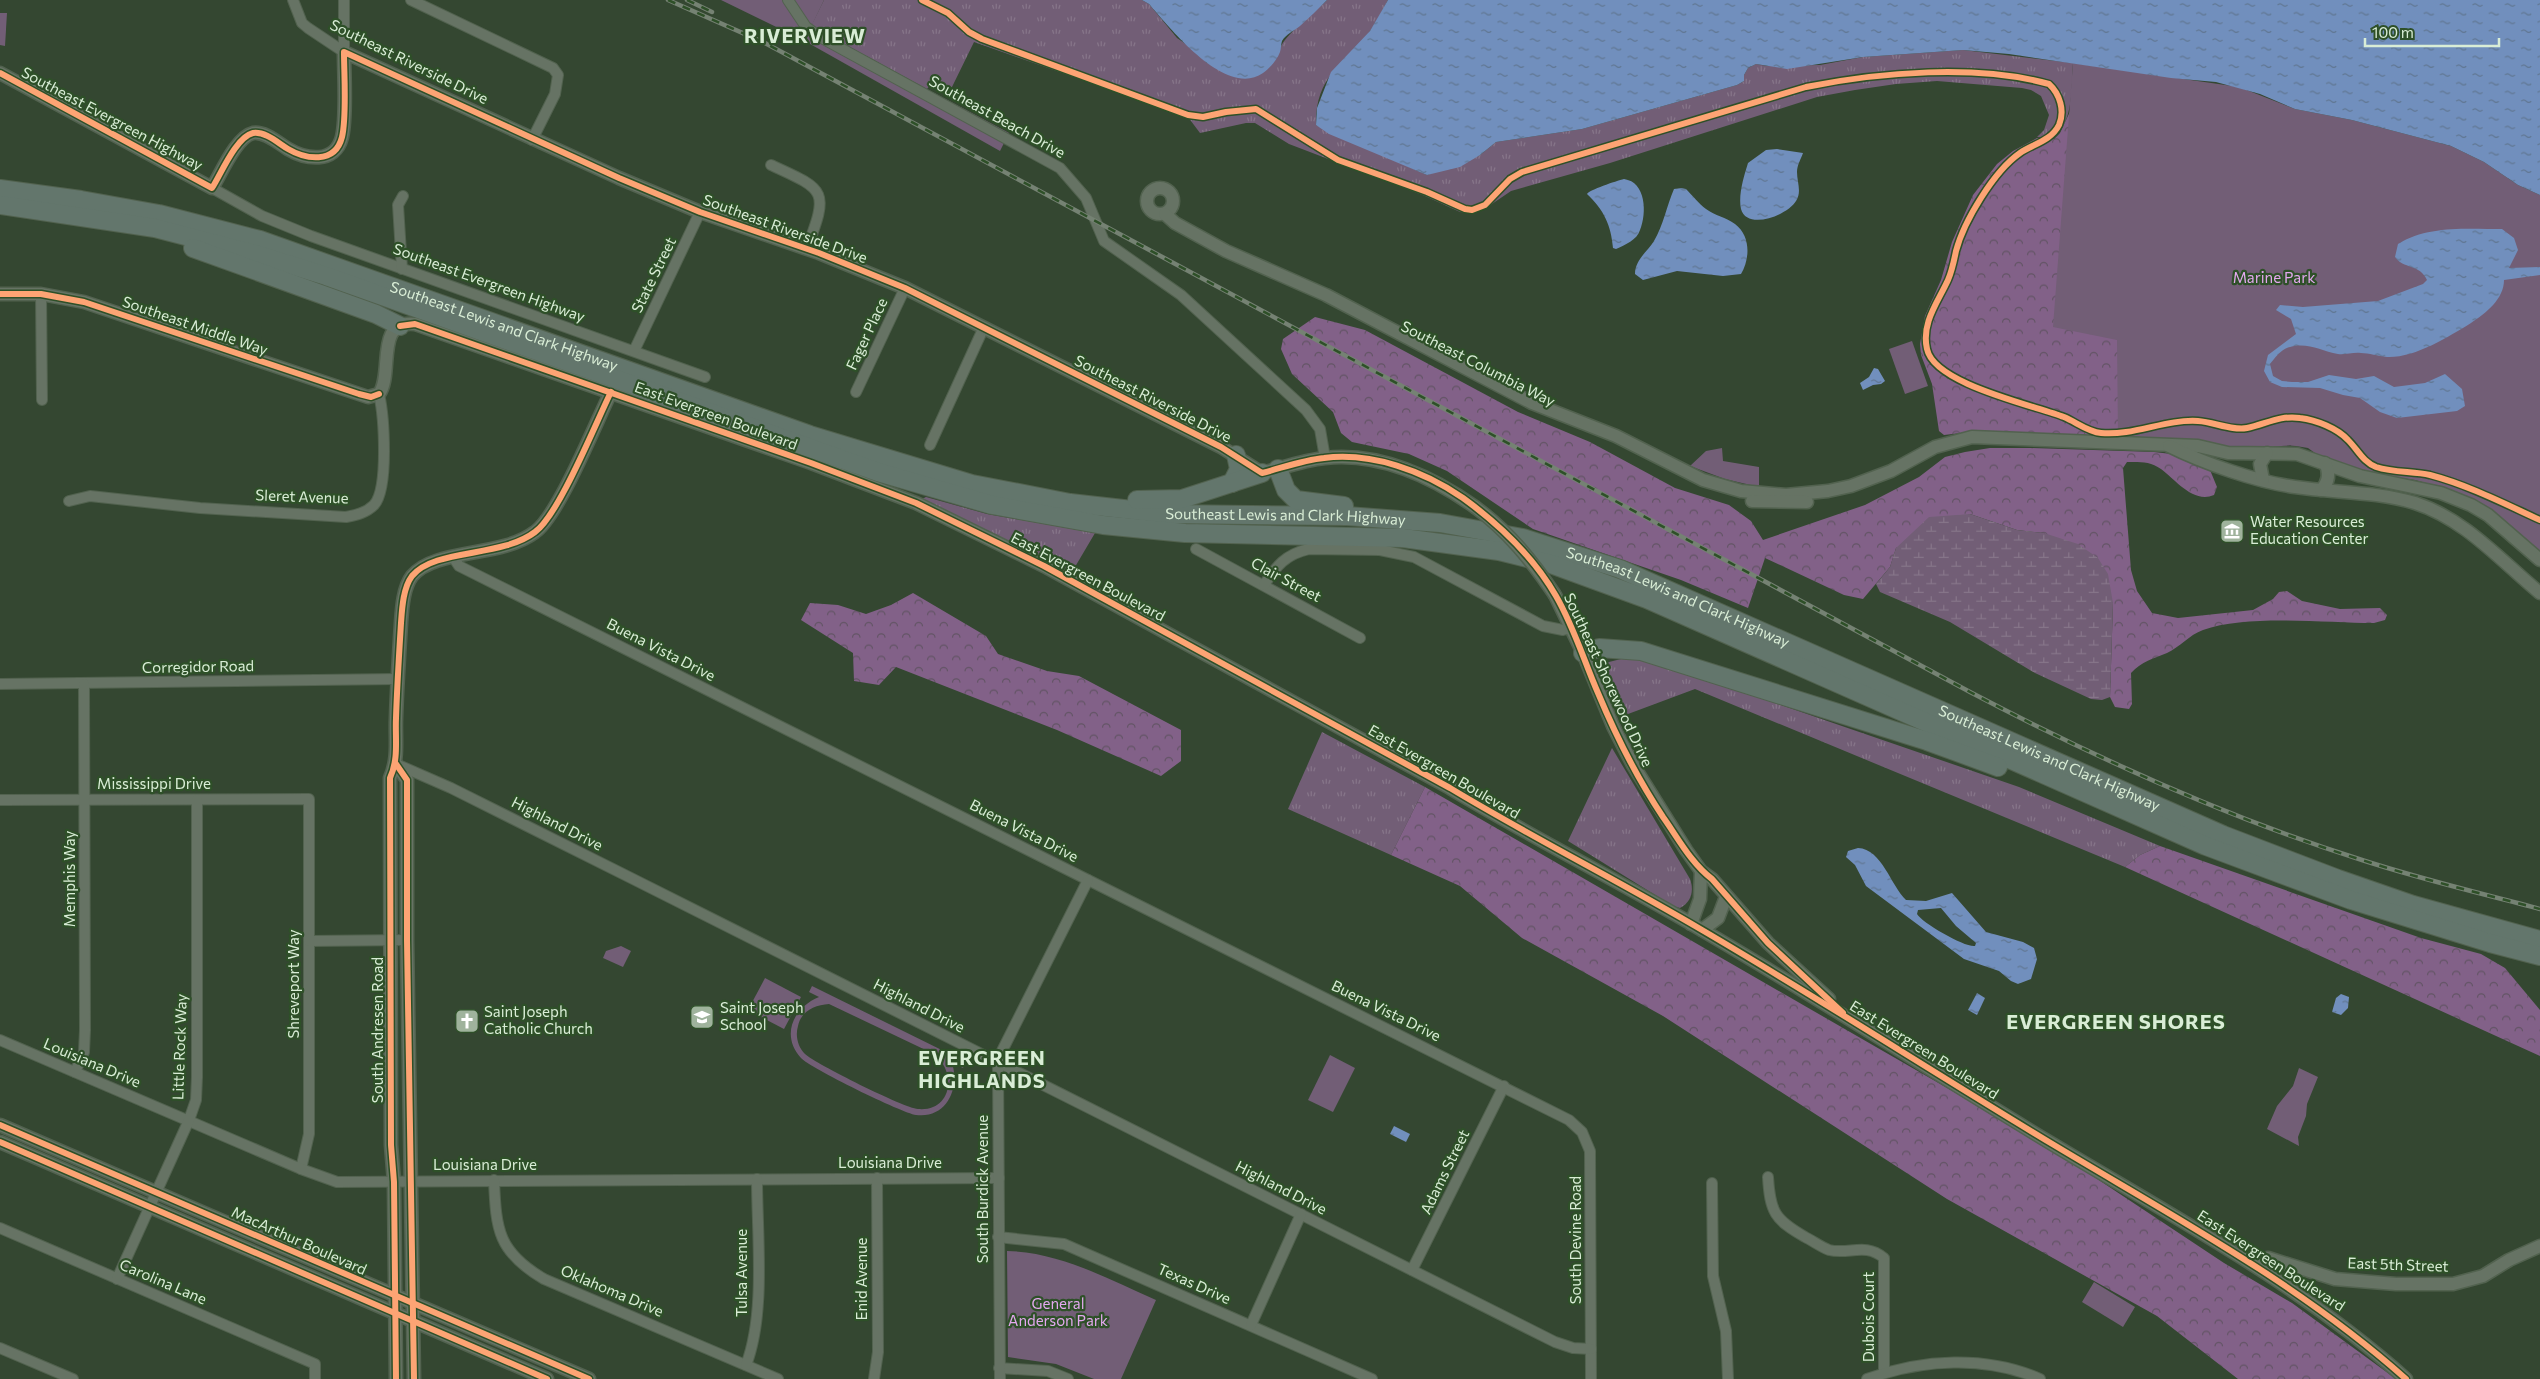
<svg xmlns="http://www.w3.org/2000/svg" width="2540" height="1379" font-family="Commissioner,sans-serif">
  <defs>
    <pattern id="grass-tufts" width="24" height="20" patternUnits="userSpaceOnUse" patternTransform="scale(1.25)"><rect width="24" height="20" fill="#725e76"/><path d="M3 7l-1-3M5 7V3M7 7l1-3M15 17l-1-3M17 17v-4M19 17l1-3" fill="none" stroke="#867589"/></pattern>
    <pattern id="forest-crowns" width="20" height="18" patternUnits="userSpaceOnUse" patternTransform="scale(1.25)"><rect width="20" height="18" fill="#826188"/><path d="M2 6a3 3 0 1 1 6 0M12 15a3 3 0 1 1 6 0" fill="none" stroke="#625464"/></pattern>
    <pattern id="wetland-marsh" width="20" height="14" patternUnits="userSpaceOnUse" patternTransform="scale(1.25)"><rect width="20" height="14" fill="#725e76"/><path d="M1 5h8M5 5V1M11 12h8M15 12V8" fill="none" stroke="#867589"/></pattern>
    <pattern id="water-ripples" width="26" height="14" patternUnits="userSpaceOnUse" patternTransform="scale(1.25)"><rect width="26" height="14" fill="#718fbd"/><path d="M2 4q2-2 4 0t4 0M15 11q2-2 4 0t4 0" fill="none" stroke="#607691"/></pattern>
  </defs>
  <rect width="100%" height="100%" fill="#344731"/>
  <g fill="url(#grass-tufts)">
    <path d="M824,0H1142L1149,4L1177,38L1193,49L1207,63L1281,47C1283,37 1318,9 1327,0H1388C1382,11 1376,24 1368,34C1342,66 1315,77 1316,125L1427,175L1480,155L1496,142L1582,129L1737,85L1744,81V75L1748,68L1756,64L1767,66L1820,65L1863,57L1963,50L2073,63C2071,88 2074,121 2053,139L2037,137L2044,130L2049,115L2041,96L2031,90L2022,88L1937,81L1896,84L1855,90L1817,97L1610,163L1511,191L1486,208L1469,213L1460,212L1425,196L1289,144L1255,123H1246L1200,133L1188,117L974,42L951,89L934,80L927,89L811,26Z"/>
    <path d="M926,497L987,514L1095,533L1072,572L920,500Z"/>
    <path d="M1629,657L1697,676L2019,787L2160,846L2140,855L2125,867L1695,689L1628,714C1610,711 1601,686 1600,670L1605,663Z"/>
    <path d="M1322,732L1425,787L1391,855L1288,809Z"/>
    <path d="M1612,748L1690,879C1694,890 1692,902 1680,908L1673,906L1568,841Z"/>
  </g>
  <g fill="url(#forest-crowns)">
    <path d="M2074,103L2346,447L2202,443L2118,435L2075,437L1977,431L1944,435L1939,431L1932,384L1921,355L1920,344L1925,316L1941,280L1952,242L1973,195L1997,164L2013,151L2037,138L2054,139L2060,133Z"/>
    <path d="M1315,317L1365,330L1518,412L1590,442L1675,488L1729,505L1751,521L1763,540L1865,505L1919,477L1945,457L1965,452L1990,448H2030L2154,452L2180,455L2210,470L2217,487L2214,495C2193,504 2175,479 2161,469C2150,461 2139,462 2127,462L2123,468L2131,570L2137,591L2152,613L2178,618L2253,610L2273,599L2279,592L2287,591L2302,601L2340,609L2380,608L2387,615L2385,620L2374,623C2326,623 2247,614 2203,630C2189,635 2180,647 2167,653C2153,659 2142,661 2131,673L2132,704L2129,709L2115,707L2110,697L2113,603L2044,533L2017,530L1970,514L1896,548L1890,567L1863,599L1844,595L1765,558L1748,608L1681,580L1533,529L1447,471L1409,454L1352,442L1341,433L1333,412L1292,374L1281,349L1283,339Z"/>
    <path d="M913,593L986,636L998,654L1047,671L1079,676L1181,730V761L1161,776L1057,730L896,667L879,685L854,681L853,653L801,620L810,603L838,605L866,614L891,605Z"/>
    <path d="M1425,787L2046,1145L2224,1263L2292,1303L2396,1379H2238L2157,1316L1947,1199L1663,1016L1522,938L1460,886L1391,855Z"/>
    <path d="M2160,846L2421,938L2481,954L2505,968L2540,1010V1056L2125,867L2140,855Z"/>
  </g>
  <path fill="url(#wetland-marsh)" d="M1970,514L2017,530L2044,533L2078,544L2098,558L2108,574L2113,603L2110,697L2102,700L2091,699L2035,673L1950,622L1880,592L1876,584L1890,567L1896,548L1929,517Z"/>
  <g fill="#725e76" fill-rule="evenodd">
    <path d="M721,0H824L811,27L1009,133L1000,151L803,40Z"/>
    <path d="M0,13H7L5,46L0,45Z"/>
    <path d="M2073,63L2239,87L2295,109L2352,120L2451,146L2484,162L2518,185L2540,195V553L2440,487L2415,480L2360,472L2319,456L2308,448L2290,445L2237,451L2202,443L2118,435L2117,340L2053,327Z"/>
    <path d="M1912,341L1928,386L1905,394L1889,349Z"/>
    <path d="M1722,448L1723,461L1759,467V487L1725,479L1690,466L1706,451Z"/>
    <path d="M621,946L631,951L623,967L603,958L606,951Z"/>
    <path d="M765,978L801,997L784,1029L748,1010Z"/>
    <path d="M812,986L966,1062L963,1068L952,1063C960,1088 947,1119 916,1115C902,1113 810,1068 801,1058C780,1035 794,1007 819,997L809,992ZM829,1004L934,1054C958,1073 951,1112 918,1109C904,1108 816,1064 805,1054C798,1047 795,1036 798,1026C801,1011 815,1005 829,1004Z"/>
    <path d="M1330,1055L1355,1068L1333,1112L1308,1100Z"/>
    <path d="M2299,1068L2318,1077L2307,1104L2306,1116L2298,1137L2299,1146L2267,1129L2277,1106L2293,1086Z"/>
    <path d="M1007,1251C1060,1252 1108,1279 1156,1300L1121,1379H1094L1056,1364L1008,1357Z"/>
    <path d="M2094,1282L2135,1307L2123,1327L2082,1302Z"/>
  </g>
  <g fill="url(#water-ripples)" fill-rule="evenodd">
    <path d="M1142,0H1327C1318,9 1309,18 1300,26C1294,31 1286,34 1282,41C1281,44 1281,49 1280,52C1277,60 1270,68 1263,73C1226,99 1170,28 1149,4Z"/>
    <path d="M1388,0H2540V195L2518,185L2484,162L2451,146L2352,120L2295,109L2260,94L2216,82L2171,78L2009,54L1963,50L1863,57L1787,69L1756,64L1748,68L1744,75V81L1737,85L1582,129L1496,142L1480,155L1460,167L1427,175L1329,134L1316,125L1317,108L1331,72L1370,31Z"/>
    <path d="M1777,149L1803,153C1801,159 1797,165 1797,172C1797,182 1802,192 1796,201C1788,215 1747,231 1741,209C1738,195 1744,176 1748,163L1766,150Z"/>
    <path d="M1624,179C1646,182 1647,213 1640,230C1637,240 1625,245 1616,249L1613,248C1611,225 1604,210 1587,194C1589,190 1616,181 1624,179Z"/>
    <path d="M1681,188L1686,189C1693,196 1699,204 1706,209C1715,216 1726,217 1735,224C1751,236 1750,259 1741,274L1723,276L1677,271L1643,280L1635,274C1635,260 1647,252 1654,241C1663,226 1667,205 1674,189Z"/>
    <path d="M2502,229L2514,238L2518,250L2509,268L2540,267V275L2504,280C2504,299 2486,313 2471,323C2448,337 2415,358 2387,357C2378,356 2369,353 2361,353C2353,352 2345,355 2338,354C2321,351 2308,342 2290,347C2281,349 2275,358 2270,364L2273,376L2282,381L2292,382H2308L2329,375L2356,379L2374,376L2394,387L2425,383L2445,374L2462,389L2465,406L2457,411L2397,418L2380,412L2360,398L2343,395L2320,388L2282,387L2270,382L2264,371L2268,355L2296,334L2291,319L2276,310L2280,305L2303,307L2378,301L2423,284L2427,280C2420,264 2403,269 2395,257L2398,244C2428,225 2468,229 2502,229Z"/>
    <path d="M1874,368L1878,369L1885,381L1881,384L1873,385L1863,390L1860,383L1869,377Z"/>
    <path d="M1858,848C1882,849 1891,886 1906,900L1926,901L1952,893L1986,932L2023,942L2034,948L2037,959L2031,979L2018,984L2011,981L1999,971L1964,959L1866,886L1855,865L1846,857L1848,851ZM1941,908L1956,926L1976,943L1975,946C1966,948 1922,923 1917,914L1918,910Z"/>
    <path d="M1977,993L1985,998L1977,1015L1968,1010Z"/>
    <path d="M2341,994L2349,997L2348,1008L2341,1015L2332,1012L2336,998Z"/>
    <path d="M1394,1126L1410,1134L1406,1142L1390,1134Z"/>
  </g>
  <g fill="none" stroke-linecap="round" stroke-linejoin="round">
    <g stroke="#52624f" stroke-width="12">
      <g id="minor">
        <path d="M293,0L302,23L308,28L344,52"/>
        <path d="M344,0V52"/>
        <path d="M411,0L553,68L558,75L555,94L532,140"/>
        <path d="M788,0L806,27L820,37L1060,168L1086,198L1104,241L1181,295L1306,410L1320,429L1325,458"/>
        <path d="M771,165C826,190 829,190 807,248"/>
        <path d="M212,188L262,216L311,236L705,377"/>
        <path d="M402,269L398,205L403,196"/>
        <path d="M41,294L42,400"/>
        <path d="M634,351L700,212"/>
        <path d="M856,392L905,288"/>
        <path d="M930,445L984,327"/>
        <path d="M69,501L90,496L200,508L346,517C356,515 366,513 374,505C389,488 384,416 379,394"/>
        <path d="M1196,549L1360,638"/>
        <path d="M453,557L459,566L1569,1120L1582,1132L1590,1151L1591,1379"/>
        <path d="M1264,585C1276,566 1286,554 1309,549L1380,550L1414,557L1543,626L1563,630L1571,628"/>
        <path d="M0,684L397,679"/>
        <path d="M396,764L451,788L629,877L1555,1342L1573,1348L1591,1349"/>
        <path d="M0,800L309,799V1134L301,1169"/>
        <path d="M309,941L407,940"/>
        <path d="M0,1040L301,1169L337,1182L999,1178"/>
        <path d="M75,1072L84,1052L85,1030L84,684"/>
        <path d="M1768,1177C1770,1212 1775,1220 1805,1237C1813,1241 1821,1247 1829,1250C1849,1255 1865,1242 1884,1258V1373"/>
        <path d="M494,1180C496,1230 498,1252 544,1279L778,1379"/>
        <path d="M1712,1183L1713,1276L1726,1331L1728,1379"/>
        <path d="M0,1228L315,1364V1379"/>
        <path d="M998,1237L1064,1244L1372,1379"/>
        <path d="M1412,1270L1504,1086"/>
        <path d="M117,1279L189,1120L196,1100L197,1077V800"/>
        <path d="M1251,1325L1301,1214"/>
        <path d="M0,1348L73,1379"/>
        <path d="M746,1365C766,1313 757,1236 757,1179"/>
        <path d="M999,1368L1048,1371L1068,1379"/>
        <path d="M874,1379L878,1352L877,1178"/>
        <path d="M1000,1379L998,1064L1002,1051L1088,880"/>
        <path d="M1867,1379C1922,1359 1986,1355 2040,1379"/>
      </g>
    </g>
    <g stroke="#52624f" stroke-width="15">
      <g id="tertiary">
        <path d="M0,73L212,188C221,174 236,137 253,133C265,131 278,143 288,149C305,159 335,165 342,137C347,116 344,75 344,52L619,178L700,212L819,253L905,288L1221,447L1262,473C1282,468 1304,460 1325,458C1380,452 1431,476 1475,507"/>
        <circle cx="1160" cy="201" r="13"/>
        <path d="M1165,214L1175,223L1226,251L1326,295L1532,403L1616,436L1703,480L1741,491L1786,495L1828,491L1851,486L1891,471L1935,447L1972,437L2198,446L2228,453L2297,454L2360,476L2441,493L2471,505L2488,515L2540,560"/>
        <path d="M0,294H41L84,302L368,397L379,394C394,374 374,319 415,324L811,463L916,503L1044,566L1450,788C1533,838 1619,881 1702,930C1820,999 1936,1074 2054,1145C2174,1217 2301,1285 2406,1379"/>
        <path d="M2169,446C2203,463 2257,482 2295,487C2335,493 2375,491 2415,503C2465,519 2500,560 2540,593"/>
        <path d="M2263,480L2260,464L2267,453"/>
        <path d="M2321,490C2329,482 2330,473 2325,463"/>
        <path d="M1752,501L1807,502"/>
        <path d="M1555,595L1583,653L1613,726L1633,765L1686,850L1701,871L1712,879L1768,943L1829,999"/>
        <path d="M396,764L407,780V940L414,1379"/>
        <path d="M1691,924L1700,899L1701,871"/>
        <path d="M1702,930L1718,918L1726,897"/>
        <path d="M0,1125L589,1379"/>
        <path d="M0,1142L547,1379"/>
        <path d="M2251,1263L2268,1258L2335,1279L2396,1284H2453L2483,1276L2509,1260L2540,1246"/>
        <path d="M396,1379L394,1182L391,1145L390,778C399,758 395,739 396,718C397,687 399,655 401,623C402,609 403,588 412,576C435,548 501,558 535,532C559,515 596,422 611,392"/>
      </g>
    </g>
    <g stroke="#52624f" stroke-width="20">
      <g id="motorway">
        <path id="s1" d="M0,189L81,200L159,214L260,240L810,435L972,484L1070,503L1168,514L1347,516L1440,523L1523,538L1620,569L2223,835L2338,879L2413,905L2540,940"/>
        <path d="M0,205L155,228L259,255L326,276L878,472L992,505L1103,525L1185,533L1403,538L1499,551L1551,564L1647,599L2206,846L2351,900L2490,943L2540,956"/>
        <path d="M193,248L376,314L400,326"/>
        <path d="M1278,469L1286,490L1296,500L1344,506"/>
        <path d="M1232,483L1239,469L1236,455"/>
        <path d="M1137,500L1182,499L1262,473"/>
        <path d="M1583,653L1599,648L1641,651L1927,741L1998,767"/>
      </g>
    </g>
    <use href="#minor" stroke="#667364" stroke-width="10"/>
    <use href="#tertiary" stroke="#667364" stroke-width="12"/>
    <use href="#motorway" stroke="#63766c" stroke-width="18"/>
    <g stroke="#758273" stroke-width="4.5">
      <g id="rail">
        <path d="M668,0L765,43L1970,692C2094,757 2228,818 2362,860C2420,879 2480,893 2540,909"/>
        <path d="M687,0L712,12"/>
      </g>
    </g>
    <use href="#rail" stroke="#2e5028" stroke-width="2.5" stroke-dasharray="8" stroke-linecap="butt"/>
    <g stroke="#52624f" stroke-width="15" stroke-linecap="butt">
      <path id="tertiary-bridge" d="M1475,507C1508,531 1532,561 1555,595"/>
    </g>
    <use href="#tertiary-bridge" stroke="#667364" stroke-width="12"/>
    <g stroke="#2e5028" stroke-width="9">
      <g id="cycleway">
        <path d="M922,0L948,13L969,32L982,39L1188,115L1203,117L1226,112L1256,109L1338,160L1427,192L1465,209L1472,210L1485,205L1510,179L1522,172L1806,87C1880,72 1977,64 2049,84C2060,94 2065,111 2059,125C2051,141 2033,144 2020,153C1994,171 1964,221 1956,251C1954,261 1952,271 1948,280C1938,302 1921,323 1927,349C1934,384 2033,405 2064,417C2076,422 2088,432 2101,433C2134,436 2165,419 2198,421C2214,422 2232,431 2247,428C2266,424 2280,415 2300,418C2316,420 2337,428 2348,440C2358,450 2363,462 2376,467C2394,473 2413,471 2430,475C2468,485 2505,504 2540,520"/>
        <path d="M0,73L212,188C221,174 236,137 253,133C265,131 278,143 288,149C305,159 335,165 342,137C347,116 344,75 344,52L619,178L700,212L819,253L905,288L1221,447L1262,473C1282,468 1303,460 1324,458C1372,452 1424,471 1463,498C1500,525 1533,556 1556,596C1574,627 1584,661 1598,693C1616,736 1637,778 1663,817C1678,838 1691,863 1712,879L1768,943L1843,1013"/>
        <path d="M0,294H41L84,302L359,394L371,397L379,394"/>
        <path d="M400,326L415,324L811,463L916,503L1044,566L1450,788C1533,838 1619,881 1702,930C1820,999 1936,1074 2054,1145C2174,1217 2301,1285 2406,1379"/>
        <path d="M396,764L407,780V940L414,1379"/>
        <path d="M0,1125L589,1379"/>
        <path d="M0,1142L547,1379"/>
        <path d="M396,1379L394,1182L391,1145L390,778C399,758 395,739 396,718C397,687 399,655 401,623C402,609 403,588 412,576C435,548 501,558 535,532C559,515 596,422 611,392"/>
      </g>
    </g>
    <use href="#cycleway" stroke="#fda474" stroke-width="6"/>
  </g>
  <defs>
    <g id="museum-square" transform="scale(1.25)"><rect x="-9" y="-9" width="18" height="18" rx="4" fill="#9fb39c" stroke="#2e5028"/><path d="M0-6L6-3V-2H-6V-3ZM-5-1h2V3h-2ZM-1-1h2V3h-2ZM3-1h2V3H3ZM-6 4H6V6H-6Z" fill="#fff"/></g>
    <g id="school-square" transform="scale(1.25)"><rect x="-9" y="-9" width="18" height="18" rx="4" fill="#9fb39c" stroke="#2e5028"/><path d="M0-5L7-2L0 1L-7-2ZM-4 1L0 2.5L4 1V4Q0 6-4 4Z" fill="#fff"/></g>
    <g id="church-square" transform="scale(1.25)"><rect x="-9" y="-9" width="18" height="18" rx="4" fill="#9fb39c" stroke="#2e5028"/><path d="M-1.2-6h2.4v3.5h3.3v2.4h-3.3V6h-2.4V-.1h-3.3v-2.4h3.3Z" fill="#fff"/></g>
  </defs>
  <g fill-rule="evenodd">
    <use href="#museum-square" x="2232" y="531"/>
    <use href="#school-square" x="702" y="1017"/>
    <use href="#church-square" x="467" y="1021"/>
  </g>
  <g text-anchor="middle" stroke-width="4.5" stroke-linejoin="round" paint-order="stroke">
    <g font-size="15" fill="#d9edd6" stroke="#2e5028">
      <text transform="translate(409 62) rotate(26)" y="5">Southeast Riverside Drive</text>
      <text transform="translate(997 117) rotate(29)" y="5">Southeast Beach Drive</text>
      <text transform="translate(112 119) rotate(28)" y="5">Southeast Evergreen Highway</text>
      <text transform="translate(785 229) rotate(20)" y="5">Southeast Riverside Drive</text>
      <text transform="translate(654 275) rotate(-64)" y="5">State Street</text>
      <text transform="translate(489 283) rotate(20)" y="5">Southeast Evergreen Highway</text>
      <text transform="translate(195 326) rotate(19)" y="5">Southeast Middle Way</text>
      <text dy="5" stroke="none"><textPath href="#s1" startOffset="524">Southeast Lewis and Clark Highway</textPath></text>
      <text transform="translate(867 334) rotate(-65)" y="5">Fager Place</text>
      <text transform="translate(1478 364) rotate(27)" y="5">Southeast Columbia Way</text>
      <text transform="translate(1153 399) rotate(27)" y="5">Southeast Riverside Drive</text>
      <text transform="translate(716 416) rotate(20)" y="5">East Evergreen Boulevard</text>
      <text transform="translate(302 497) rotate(2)" y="5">Sleret Avenue</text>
      <text dy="5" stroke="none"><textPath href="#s1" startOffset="1334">Southeast Lewis and Clark Highway</textPath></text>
      <text transform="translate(1088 577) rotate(28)" y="5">East Evergreen Boulevard</text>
      <text transform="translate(1286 580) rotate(28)" y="5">Clair Street</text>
      <text dy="5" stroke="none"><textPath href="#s1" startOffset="1739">Southeast Lewis and Clark Highway</textPath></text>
      <text transform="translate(661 650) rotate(27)" y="5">Buena Vista Drive</text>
      <text transform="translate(198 667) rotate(-1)" y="5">Corregidor Road</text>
      <text transform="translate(1608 680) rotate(65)" y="5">Southeast Shorewood Drive</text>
      <text dy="5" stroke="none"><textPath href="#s1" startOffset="2144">Southeast Lewis and Clark Highway</textPath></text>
      <text transform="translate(1444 772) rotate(30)" y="5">East Evergreen Boulevard</text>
      <text x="154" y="789">Mississippi Drive</text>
      <text transform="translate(557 824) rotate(27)" y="5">Highland Drive</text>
      <text transform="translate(1024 831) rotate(27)" y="5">Buena Vista Drive</text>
      <text transform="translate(70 879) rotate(-90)" y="5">Memphis Way</text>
      <text transform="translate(294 984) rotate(-90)" y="5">Shreveport Way</text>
      <text transform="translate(919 1006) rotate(27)" y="5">Highland Drive</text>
      <text transform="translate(1386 1011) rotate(26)" y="5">Buena Vista Drive</text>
      <text transform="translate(378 1030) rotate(-90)" y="5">South Andresen Road</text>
      <text transform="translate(180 1047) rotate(-88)" y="5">Little Rock Way</text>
      <text transform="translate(1924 1050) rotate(32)" y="5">East Evergreen Boulevard</text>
      <text transform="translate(92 1063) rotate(23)" y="5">Louisiana Drive</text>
      <text x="890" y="1168">Louisiana Drive</text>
      <text x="485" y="1170">Louisiana Drive</text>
      <text transform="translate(1445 1172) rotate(-64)" y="5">Adams Street</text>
      <text transform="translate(1281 1188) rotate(27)" y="5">Highland Drive</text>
      <text transform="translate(983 1189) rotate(-90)" y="5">South Burdick Avenue</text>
      <text transform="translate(1576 1240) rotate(-90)" y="5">South Devine Road</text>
      <text transform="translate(299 1241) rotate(24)" y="5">MacArthur Boulevard</text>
      <text transform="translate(2271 1261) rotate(33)" y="5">East Evergreen Boulevard</text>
      <text transform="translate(2398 1265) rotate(2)" y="5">East 5th Street</text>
      <text transform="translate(742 1273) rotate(-90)" y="5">Tulsa Avenue</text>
      <text transform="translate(862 1279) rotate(-90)" y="5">Enid Avenue</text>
      <text transform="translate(163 1282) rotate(23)" y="5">Carolina Lane</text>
      <text transform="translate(1194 1284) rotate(24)" y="5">Texas Drive</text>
      <text transform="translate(612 1291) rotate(23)" y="5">Oklahoma Drive</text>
      <text transform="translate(1869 1317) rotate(-90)" y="5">Dubois Court</text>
    </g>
    <g font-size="15" fill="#e4a8ef" stroke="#2e5028">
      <text x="2274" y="283">Marine Park</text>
      <text x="1058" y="1309">General<tspan x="1058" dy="17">Anderson Park</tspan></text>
    </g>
    <g font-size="15" fill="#d9edd6" stroke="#2e5028" text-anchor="start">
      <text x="2250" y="527">Water Resources<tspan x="2250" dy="17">Education Center</tspan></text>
      <text x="720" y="1013">Saint Joseph<tspan x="720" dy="17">School</tspan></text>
      <text x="484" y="1017">Saint Joseph<tspan x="484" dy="17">Catholic Church</tspan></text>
    </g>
    <g font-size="20" font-weight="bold" letter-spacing="1" fill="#d9edd6" stroke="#2e5028">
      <text x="805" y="43">RIVERVIEW</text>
      <text x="2116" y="1029">EVERGREEN SHORES</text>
      <text x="982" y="1065">EVERGREEN<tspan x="982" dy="23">HIGHLANDS</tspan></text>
    </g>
  </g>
  <path d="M2365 38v8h134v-8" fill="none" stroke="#d9edd6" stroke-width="2.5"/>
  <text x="2372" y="38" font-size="15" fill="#d9edd6" stroke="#2e5028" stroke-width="4" paint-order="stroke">100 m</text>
</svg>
